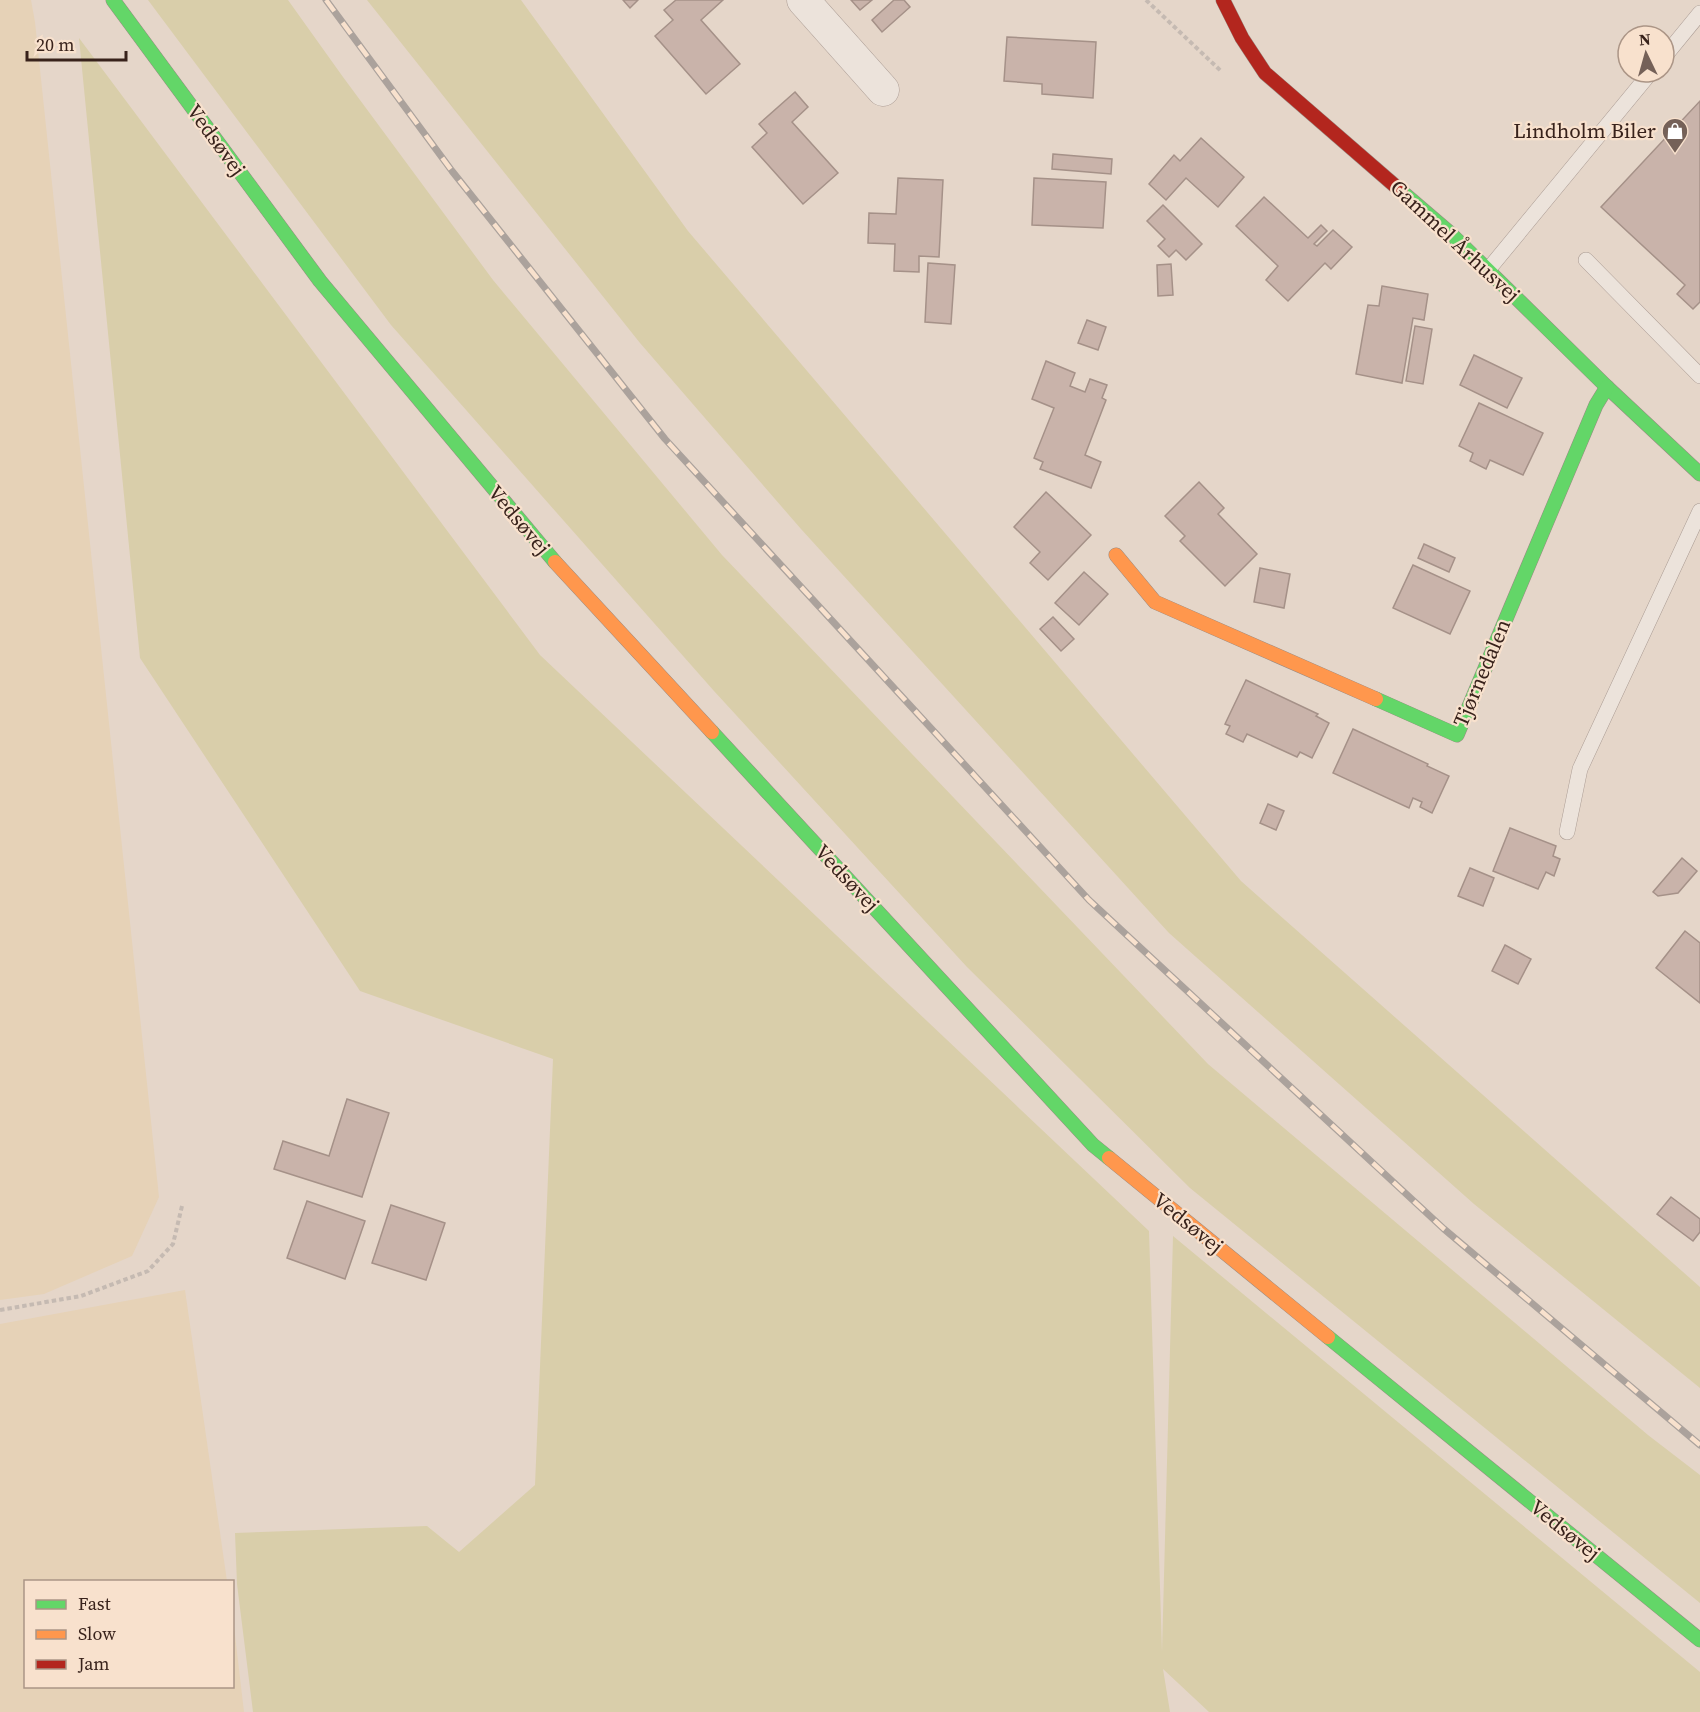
<svg xmlns="http://www.w3.org/2000/svg" width="1700" height="1712" font-family="'Source Serif 4',serif">
  <rect width="100%" height="100%" fill="#e5d6c9"/>
  <g fill="#e6d2b7">
    <path d="M0,0H31L35,22L159,1197L132,1256L44,1294L0,1300Z"/>
    <path d="M185,1290L227,1581L26,1582V1686H232L233,1618L244,1712H0V1324Z"/>
  </g>
  <g fill="#d9ceaa">
    <path d="M148,0H288L343,77L493,280L722,555L1208,1064L1648,1435L1700,1475V1603L1190,1188L967,967L714,691L391,325Z"/>
    <path d="M367,0H521L688,231L1241,881L1700,1287V1388L1474,1204L1169,933L801,529L640,343Z"/>
    <path d="M79,38L540,655L1149,1231L1162,1652L1173,1236L1700,1672V1712H1209L1163,1669L1170,1712H253L237,1584L235,1533L427,1526L459,1552L535,1485L553,1059L360,991L140,658Z"/>
  </g>
  <g fill="#c9b3aa" stroke="#a59188" stroke-width="1.5">
    <path d="M623,0H638L630,8Z"/>
    <path d="M676,0H723L701,20L740,64L706,94L655,36L673,20L664,10Z"/>
    <path d="M851,0H872L860,10Z"/>
    <path d="M894,0H904L910,7L882,32L872,20Z"/>
    <path d="M1007,37L1096,42L1093,98L1042,94V84L1004,81Z"/>
    <path d="M795,92L808,107L792,122L838,173L803,204L752,147L767,133L759,124Z"/>
    <path d="M1700,101V302L1693,309L1677,294L1685,285L1601,207Z"/>
    <path d="M1201,138L1244,177L1218,207L1186,178L1166,200L1149,184L1174,155L1180,161Z"/>
    <path d="M1053,154L1112,159L1111,174L1052,169Z"/>
    <path d="M898,178L943,180L939,257L919,256V272L894,271L895,244L868,243L869,213L896,214Z"/>
    <path d="M1034,178L1106,182L1103,228L1032,225Z"/>
    <path d="M1264,197L1308,238L1321,225L1327,231L1314,244L1317,246L1333,230L1352,247L1331,269L1325,263L1288,301L1266,280L1278,266L1236,226Z"/>
    <path d="M1163,205L1202,244L1186,260L1176,250L1169,257L1158,246L1165,239L1147,221Z"/>
    <path d="M928,263L955,265L951,324L925,322Z"/>
    <path d="M1171,264L1173,295L1158,296L1157,265Z"/>
    <path d="M1382,286L1428,294L1424,320L1413,318L1402,383L1356,374L1368,305L1379,306Z"/>
    <path d="M1087,320L1106,327L1098,350L1078,343Z"/>
    <path d="M1415,326L1432,329L1423,384L1406,381Z"/>
    <path d="M1474,355L1522,378L1507,408L1460,385Z"/>
    <path d="M1046,361L1075,373L1070,386L1085,392L1090,379L1107,385L1102,398L1106,400L1085,455L1101,462L1091,488L1040,469L1043,462L1034,458L1054,408L1032,399Z"/>
    <path d="M1479,403L1543,433L1523,475L1490,460L1486,469L1470,461L1473,453L1459,446Z"/>
    <path d="M1199,482L1224,508L1218,514L1257,554L1225,586L1180,541L1185,536L1165,516Z"/>
    <path d="M1046,492L1091,535L1048,580L1030,563L1040,552L1014,527Z"/>
    <path d="M1424,544L1455,558L1449,572L1418,558Z"/>
    <path d="M1413,565L1470,591L1450,634L1393,608Z"/>
    <path d="M1260,568L1290,574L1284,608L1254,602Z"/>
    <path d="M1084,572L1108,594L1079,625L1055,603Z"/>
    <path d="M1053,617L1074,639L1061,651L1040,629Z"/>
    <path d="M1246,680L1318,714L1316,716L1329,723L1312,758L1300,752L1297,757L1247,734L1243,742L1226,734L1230,726L1225,724Z"/>
    <path d="M1353,729L1428,764L1427,766L1449,776L1432,813L1420,807L1422,802L1413,798L1409,808L1333,773Z"/>
    <path d="M1268,804L1284,811L1276,830L1260,823Z"/>
    <path d="M1510,828L1556,846L1553,856L1560,859L1554,876L1546,872L1538,889L1493,871Z"/>
    <path d="M1682,858L1697,871L1678,893L1658,896L1653,892Z"/>
    <path d="M1470,868L1494,878L1483,906L1458,896Z"/>
    <path d="M1685,931L1700,943V1003L1656,968Z"/>
    <path d="M1505,945L1531,959L1518,984L1492,971Z"/>
    <path d="M347,1099L389,1113L362,1197L274,1169L283,1141L329,1156Z"/>
    <path d="M1671,1197L1700,1219V1232L1693,1241L1657,1214Z"/>
    <path d="M307,1201L365,1221L345,1279L287,1258Z"/>
    <path d="M391,1205L445,1223L426,1280L372,1263Z"/>
  </g>
  <g fill="none" stroke-linecap="round" stroke-linejoin="round">
    <g stroke="#aa9b93" stroke-width="16">
      <g id="lane">
        <path d="M1664,57L1700,13"/>
        <path d="M1586,260L1700,376"/>
        <path d="M1488,270L1651,72"/>
        <path d="M1567,832L1580,769L1700,511"/>
      </g>
    </g>
    <g stroke="#aa9b93" stroke-width="33">
      <path id="street" d="M803,0L883,90"/>
    </g>
    <g stroke="#998b83" stroke-width="15">
      <g id="fast">
        <path d="M113,0L320,281L555,562"/>
        <path d="M1401,191L1450,233L1607,387L1700,474"/>
        <path d="M1376,699L1457,735L1596,405L1607,387"/>
        <path d="M712,732L1093,1145L1109,1158"/>
        <path d="M1328,1337L1700,1640"/>
      </g>
    </g>
    <g stroke="#998b83" stroke-width="15">
      <g id="slow">
        <path d="M1116,555L1155,602L1376,699"/>
        <path d="M555,562L712,732"/>
        <path d="M1109,1158L1328,1337"/>
      </g>
    </g>
    <g stroke="#998b83" stroke-width="15">
      <path id="jam" d="M1223,0L1242,38L1265,73L1401,191"/>
    </g>
    <g stroke="#c5bab2" stroke-width="4" stroke-dasharray="4.5 3" stroke-linecap="butt">
      <path d="M1146,0L1222,72"/>
      <path d="M0,1310L81,1296L148,1271L173,1244L182,1206"/>
    </g>
    <use href="#lane" stroke="#ece3db" stroke-width="15"/>
    <use href="#street" stroke="#ece3db" stroke-width="32"/>
    <use href="#fast" stroke="#63d668" stroke-width="14"/>
    <use href="#slow" stroke="#ff974d" stroke-width="14"/>
    <use href="#jam" stroke="#b3261e" stroke-width="14"/>
    <g stroke="#aba29c" stroke-width="7">
      <path id="rail" d="M326,0L452,171L665,439L1089,900L1444,1229L1700,1445"/>
    </g>
    <use href="#rail" stroke="#f8e1cd" stroke-width="4.5" stroke-dasharray="14" stroke-linecap="butt"/>
  </g>
  <defs>
    <g id="shop-pin" transform="scale(1.35)"><path d="M0 17L-7.5 6A9.5 9.5 0 1 1 7.5 6Z" fill="#756158" stroke="#f8e1cd"/><path d="M-5-2.5h2.3a2.7 3.5 0 0 1 5.4 0H5L5.5 6h-11ZM-1.5-2.5h3a1.5 2.3 0 0 0-3 0Z" fill="#fff"/></g>
  </defs>
  <g fill-rule="evenodd">
    <use href="#shop-pin" x="1675" y="131"/>
  </g>
  <g text-anchor="middle" stroke-width="4.5" stroke-linejoin="round" paint-order="stroke">
    <g font-size="21" fill="#38221b" stroke="#f8e1cd" text-anchor="end">
      <text x="1656" y="138">Lindholm Biler</text>
    </g>
    <g font-size="21" fill="#38221b" stroke="#f8e1cd">
      <text transform="translate(216 140) rotate(54)" y="7">Vedsøvej</text>
      <text transform="translate(1455 241) rotate(43)" y="7">Gammel Århusvej</text>
      <text transform="translate(519 520) rotate(50)" y="7">Vedsøvej</text>
      <text transform="translate(1482 673) rotate(-67)" y="7">Tjørnedalen</text>
      <text transform="translate(847 878) rotate(47)" y="7">Vedsøvej</text>
      <text transform="translate(1188 1223) rotate(39)" y="7">Vedsøvej</text>
      <text transform="translate(1565 1530) rotate(39)" y="7">Vedsøvej</text>
    </g>
  </g>
  <rect x="24" y="1580" width="210" height="108" fill="#f8e1cd" stroke="#ab9586" stroke-width="1.5"/>
  <rect x="36" y="1600" width="30" height="9" fill="#63d668" stroke="#ab9586" stroke-width="1.5"/>
  <text x="78" y="1610" font-size="18" fill="#38221b">Fast</text>
  <rect x="36" y="1630" width="30" height="9" fill="#ff974d" stroke="#ab9586" stroke-width="1.5"/>
  <text x="78" y="1640" font-size="18" fill="#38221b">Slow</text>
  <rect x="36" y="1660" width="30" height="9" fill="#b3261e" stroke="#ab9586" stroke-width="1.5"/>
  <text x="78" y="1670" font-size="18" fill="#38221b">Jam</text>
  <g transform="translate(1646 54) rotate(355)"><circle r="28" fill="#f8e1cd" stroke="#ab9586" stroke-width="1.5"/>
  <path d="M0-4.5L10 22L0 15L-10 22Z" fill="#756158"/>
  <text y="-9" font-size="16" font-weight="bold" text-anchor="middle" fill="#38221b">N</text>
  </g>
  <path d="M27 51v9h99v-9" fill="none" stroke="#38221b" stroke-width="3"/>
  <text x="36" y="51" font-size="18" fill="#38221b" stroke="#f8e1cd" stroke-width="4.5" paint-order="stroke">20 m</text>
</svg>
